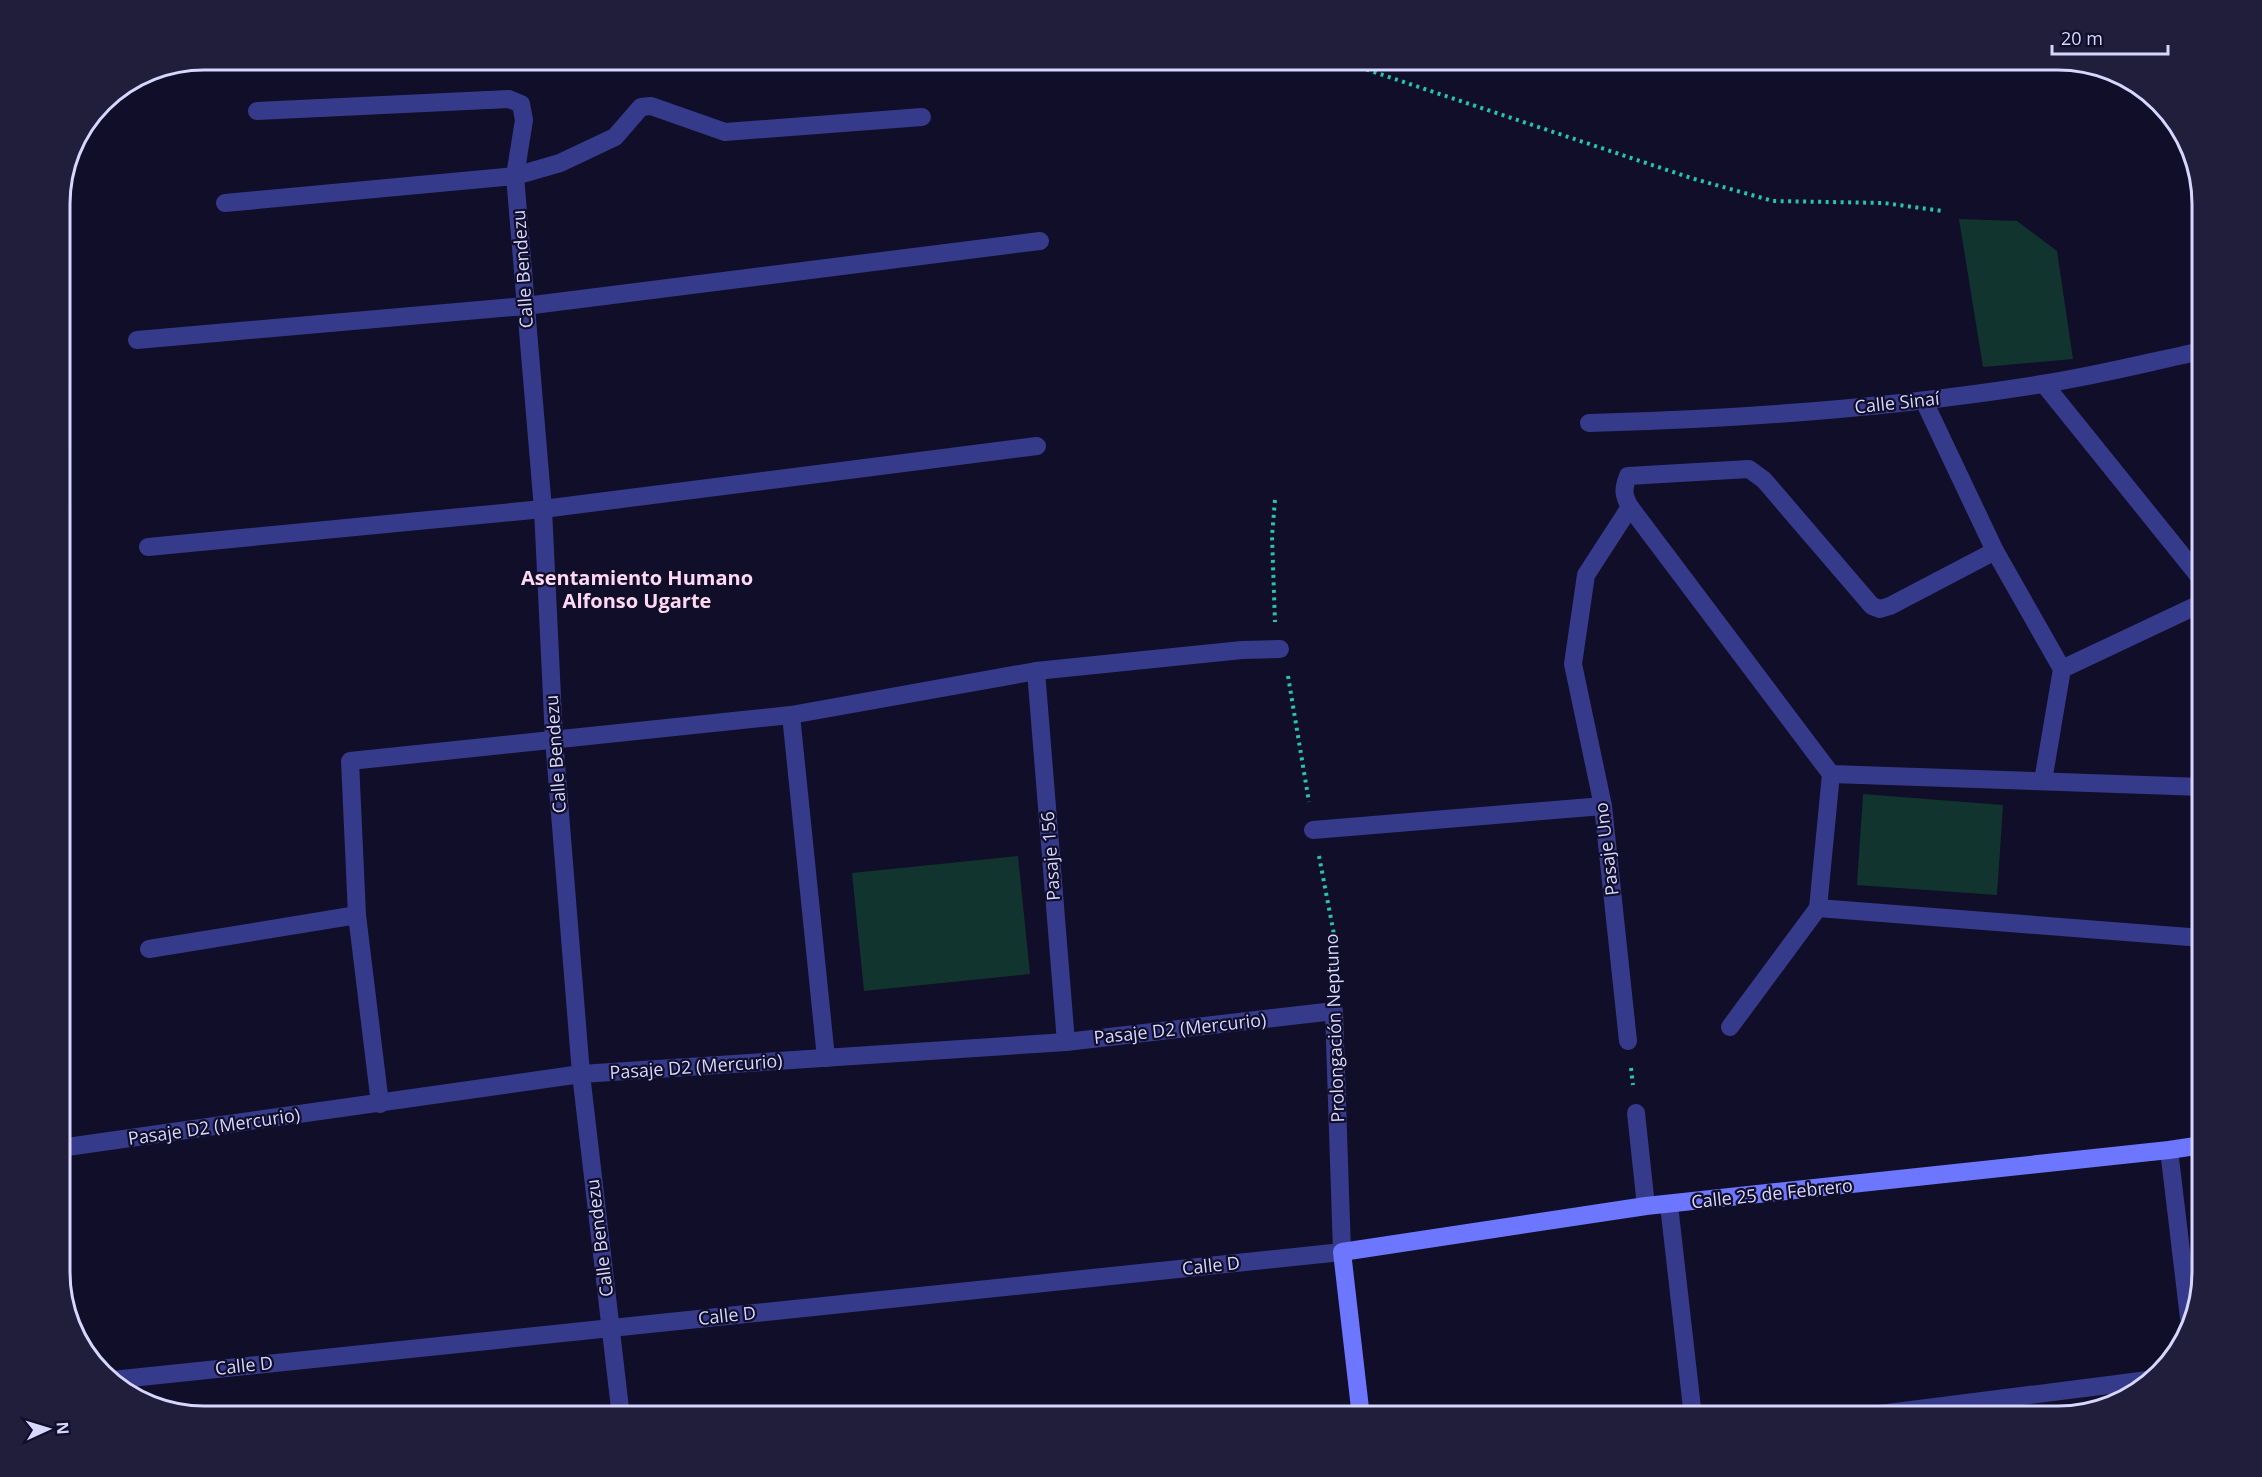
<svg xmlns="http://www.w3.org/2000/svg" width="2262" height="1477" font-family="'Open Sans',sans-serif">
  <rect width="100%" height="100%" fill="#100e29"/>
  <g fill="#11342f">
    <path d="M1959,219L2017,221L2057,251L2073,359L1983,367Z"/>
    <path d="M1863,794L2003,805L1997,895L1857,885Z"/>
    <path d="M1018,856L1030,974L864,991L852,873Z"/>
  </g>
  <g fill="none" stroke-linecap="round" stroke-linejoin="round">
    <g stroke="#27c3ac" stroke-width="4" stroke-dasharray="3 4.5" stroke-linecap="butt">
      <path d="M1338,60L1691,178L1773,201L1884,203L1943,211"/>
      <path d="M1275,500L1272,536L1275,622"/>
      <path d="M1288,676L1309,802"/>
      <path d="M1319,856L1336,945L1335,982"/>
      <path d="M1631,1068L1633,1085"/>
    </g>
    <g stroke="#363a8b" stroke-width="18">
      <path d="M257,111L509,99L521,104L524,120L515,176L543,509L554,739L581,1074L621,1417"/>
      <path d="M225,203L515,176L560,163L615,137L641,107L651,106L725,132L922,117"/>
      <path d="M137,340L525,306L1040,241"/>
      <path d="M2044,384L2202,580"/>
      <path d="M1924,401L1995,551L2062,669L2043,781"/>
      <path d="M1589,423C1741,419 1892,408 2042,384C2095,376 2149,362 2202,351"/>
      <path d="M148,547L543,509L1037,446"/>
      <path d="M2062,669L2202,603"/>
      <path d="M1036,671L1066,1042"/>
      <path d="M791,715L826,1058"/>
      <path d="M1831,774L2202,787"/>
      <path d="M1313,830L1603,806"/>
      <path d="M1818,908L2202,938"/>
      <path d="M149,949L357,915"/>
      <path d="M1730,1027L1818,908L1831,774L1630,507C1623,495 1623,489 1628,476L1749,469L1764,480L1872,606L1880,609L1890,606L1995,551"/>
      <path d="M1628,1041L1603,806L1573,664L1586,575L1630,507"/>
      <path d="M380,1104L357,915L350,761L791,715L1036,671L1242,650L1280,649"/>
      <path d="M1636,1113L1646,1206"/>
      <path d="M60,1148L581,1074L1066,1042L1334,1011L1342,1252L112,1380"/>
      <path d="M2169,1150L2189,1318"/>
      <path d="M1669,1205L1693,1417"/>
      <path d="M1856,1417L2148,1380"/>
    </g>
    <path stroke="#6d76ff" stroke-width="18" d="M1361,1417L1342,1252L1646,1206L2169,1150L2202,1145"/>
  </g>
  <g text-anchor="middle" stroke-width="4.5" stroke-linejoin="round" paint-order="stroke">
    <g font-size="18" fill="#d7d6ff" stroke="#100e29">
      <text transform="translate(523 269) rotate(-94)" y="6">Calle Bendezu</text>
      <text transform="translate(1897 403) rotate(-6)" y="6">Calle Sinaí</text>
      <text transform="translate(556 754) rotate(-94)" y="6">Calle Bendezu</text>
      <text transform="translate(1607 849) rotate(-97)" y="6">Pasaje Uno</text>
      <text transform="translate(1051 856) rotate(-94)" y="6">Pasaje 156</text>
      <text transform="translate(1335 1028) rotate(-92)" y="6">Prolongación Neptuno</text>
      <text transform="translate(1180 1029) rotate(-6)" y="6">Pasaje D2 (Mercurio)</text>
      <text transform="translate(696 1067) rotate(-4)" y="6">Pasaje D2 (Mercurio)</text>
      <text transform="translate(214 1127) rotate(-8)" y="6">Pasaje D2 (Mercurio)</text>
      <text transform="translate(1772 1194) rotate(-6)" y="6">Calle 25 de Febrero</text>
      <text transform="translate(600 1238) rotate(-97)" y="6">Calle Bendezu</text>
      <text transform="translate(1211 1266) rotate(-6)" y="6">Calle D</text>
      <text transform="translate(727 1316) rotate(-6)" y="6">Calle D</text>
      <text transform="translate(244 1366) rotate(-6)" y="6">Calle D</text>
    </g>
    <g font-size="20" font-weight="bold" fill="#ffd8f4" stroke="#100e29">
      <text x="637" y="585">Asentamiento Humano<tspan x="637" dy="23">Alfonso Ugarte</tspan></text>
    </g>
  </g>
  <path d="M0 0H2262V1477H0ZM204 70H2058A134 134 0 0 1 2192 204V1272A134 134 0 0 1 2058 1406H204A134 134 0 0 1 70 1272V204A134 134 0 0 1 204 70Z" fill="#201e3a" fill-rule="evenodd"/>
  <path fill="none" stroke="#d7d6ff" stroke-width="3" d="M204 70H2058A134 134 0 0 1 2192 204V1272A134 134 0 0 1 2058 1406H204A134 134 0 0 1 70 1272V204A134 134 0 0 1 204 70Z"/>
  <g transform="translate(48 1429) rotate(86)" stroke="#100e29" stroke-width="4.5" paint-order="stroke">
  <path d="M0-4.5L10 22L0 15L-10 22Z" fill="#d7d6ff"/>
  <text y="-9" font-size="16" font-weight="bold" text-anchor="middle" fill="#d7d6ff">N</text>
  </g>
  <path d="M2052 45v9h116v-9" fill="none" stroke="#d7d6ff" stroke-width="3"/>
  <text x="2061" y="45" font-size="18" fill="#d7d6ff" stroke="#100e29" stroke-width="4.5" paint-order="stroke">20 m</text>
</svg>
